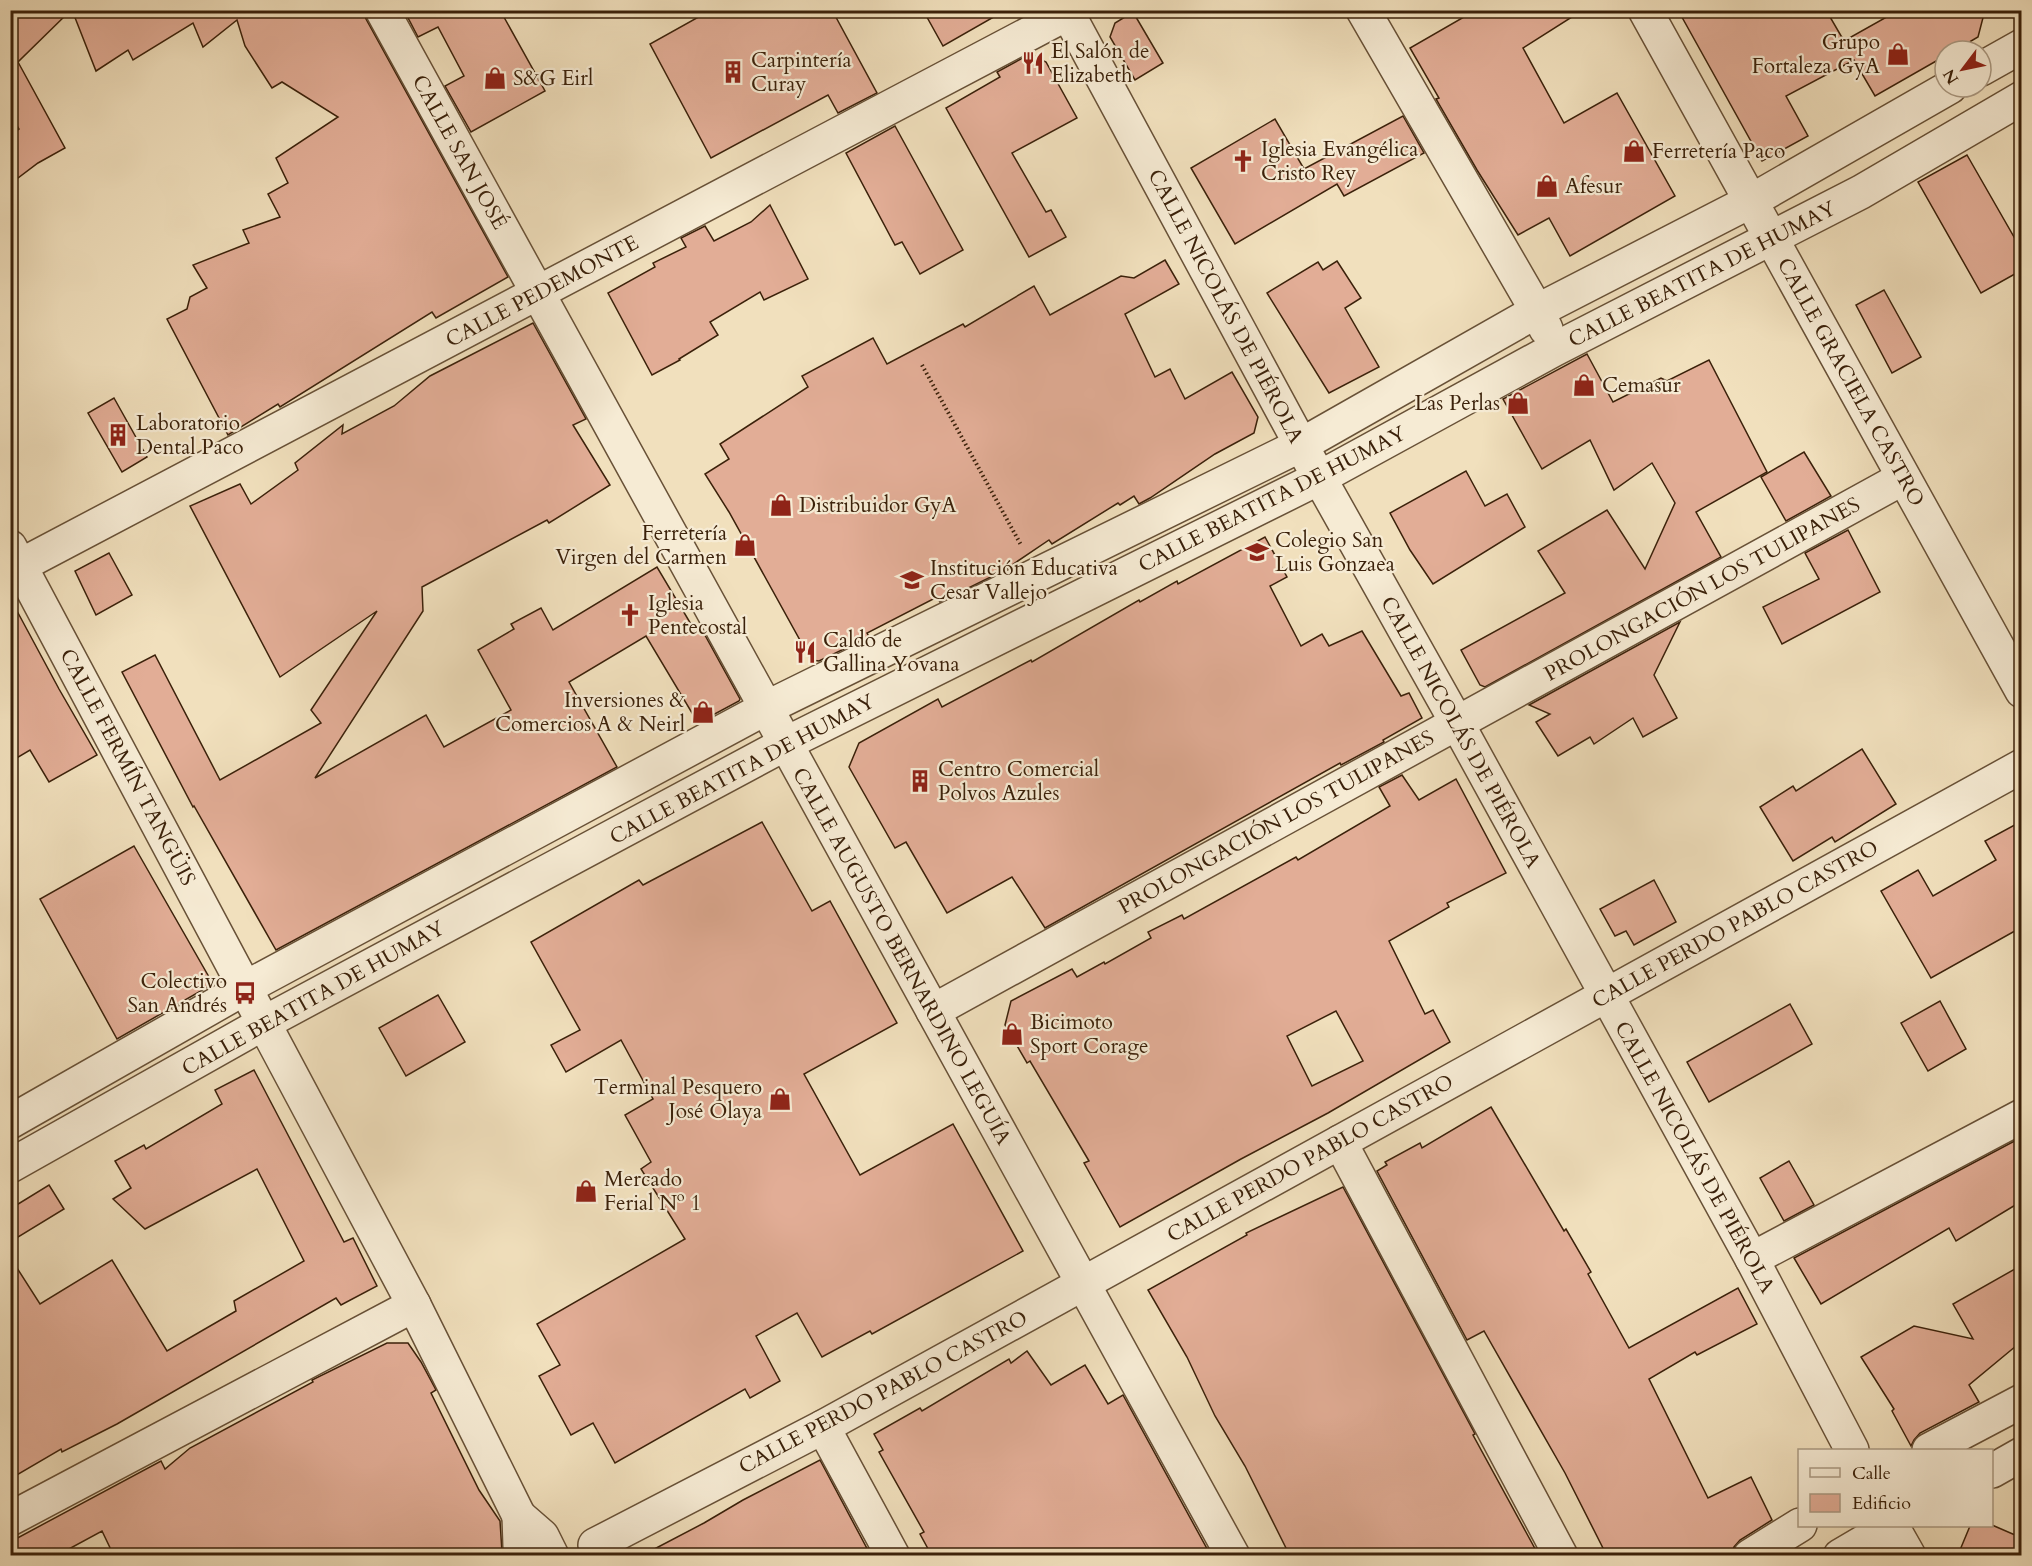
<svg xmlns="http://www.w3.org/2000/svg" width="2032" height="1566" font-family="Cardo,serif">
  <rect width="100%" height="100%" fill="#f1e0bd"/>
  <filter id="stains"><feTurbulence type="fractalNoise" baseFrequency=".00333" numOctaves="4"/><feColorMatrix values="0 0 0 0 .2 0 0 0 0 .09 0 0 0 0 .02 0 0 0 .5 -.17"/></filter>
  <radialGradient id="worn" r=".72"><stop offset=".6" stop-color="#630" stop-opacity="0"/><stop offset="1" stop-color="#630" stop-opacity=".3"/></radialGradient>
  <g fill="#e2ad96" stroke="#3b210a" stroke-width="1.5" fill-rule="evenodd">
    <path d="M10,10H71L18,62L65,148L38,163L10,184V136L19,129L10,114Z"/>
    <path d="M72,10H363L366,19L508,277L436,318L432,312L280,407L278,404L228,435L167,319L187,309L190,297L207,288L193,265L249,243L243,230L280,217L268,194L288,183L276,158L338,117L282,82L272,88L245,46L237,20L203,47L193,23L133,60L128,50L96,71Z"/>
    <path d="M404,10H500L545,91L471,132L445,86L464,76L438,27L418,37Z"/>
    <path d="M711,10H832L877,93L838,113L828,95L711,158L650,44Z"/>
    <path d="M923,10H1006L943,46Z"/>
    <path d="M1476,10H1583L1523,48L1564,123L1617,93L1675,196L1570,256L1549,218L1518,235L1477,170L1436,99L1439,98L1410,48Z"/>
    <path d="M1678,10H1826L1844,41L1899,10H1985L1978,37L1954,51H1945V56L1875,96L1854,60L1786,96L1808,136L1762,161Z"/>
    <path d="M1133,12L1163,63L1135,80L1110,37L1115,23Z"/>
    <path d="M1030,54L1046,62L1077,118L1012,153L1046,212L1051,210L1066,237L1029,257L946,108L1000,77L997,72Z"/>
    <path d="M1403,116L1424,153L1344,196L1337,184L1235,244L1191,168L1275,119L1304,169Z"/>
    <path d="M895,126L963,250L920,274L902,242L895,245L846,153Z"/>
    <path d="M1967,155L2022,251V270L1981,293L1918,182Z"/>
    <path d="M770,205L808,279L764,300L760,292L710,322L718,335L679,359L680,360L652,375L608,293L655,267L653,263L686,247L681,238L705,226L714,241L751,222Z"/>
    <path d="M1165,260L1179,284L1125,314L1155,377L1170,369L1185,399L1232,372L1258,417L1254,433L1215,454L1150,498L1139,504L1134,496L1120,505L1118,503L1052,544L1049,540L1003,571L940,602L937,597L867,633L869,637L819,661L811,660L729,512L705,474L729,459L720,444L808,387L802,376L873,338L887,364L963,324L965,327L1034,286L1050,315L1121,276L1134,278Z"/>
    <path d="M1337,261L1361,298L1345,308L1379,367L1329,393L1267,293L1318,262L1323,270Z"/>
    <path d="M1884,290L1921,357L1892,373L1856,305Z"/>
    <path d="M533,323L586,419L573,425L610,485L549,523L547,520L422,587L423,611L315,778L426,715L444,747L511,710L478,650L514,629L511,624L541,608L553,630L657,567L695,631L701,628L740,699L739,701L698,723L646,636L569,682L617,767L276,950L194,806L193,807L122,672L155,655L220,780L321,723L311,710L377,611L280,677L190,506L240,484L251,504L298,470L295,463L343,425L342,434L394,406L430,376Z"/>
    <path d="M1587,354L1613,402L1661,378L1667,381L1709,360L1767,472L1696,512L1721,557L1485,687L1480,685L1461,650L1565,593L1538,551L1607,510L1645,569L1675,503L1652,463L1614,490L1590,440L1542,469L1503,399Z"/>
    <path d="M114,398L147,457L122,472L88,413Z"/>
    <path d="M1804,452L1831,496L1786,521L1761,477Z"/>
    <path d="M1466,471L1485,506L1507,494L1525,527L1433,584L1410,550L1390,513Z"/>
    <path d="M1848,530L1880,592L1782,644L1763,607L1819,579L1805,553Z"/>
    <path d="M1265,537L1287,577L1270,586L1301,646L1322,634L1329,646L1362,631L1401,696L1409,693L1422,718L1383,740L1384,742L1341,765L1340,763L1045,928L1012,877L947,913L906,842L895,848L849,767L859,743L938,699L942,707L1031,660L1032,662L1139,600L1140,602L1177,581L1178,584Z"/>
    <path d="M109,553L132,595L96,615L75,571Z"/>
    <path d="M10,598L59,689L97,755L49,782L30,750L10,762Z"/>
    <path d="M1680,622L1654,675L1677,718L1643,737L1633,718L1594,744L1590,737L1558,756L1536,722L1550,714L1529,705Z"/>
    <path d="M1862,749L1896,804L1835,842L1832,837L1793,861L1760,807L1793,786L1796,791Z"/>
    <path d="M1402,775L1419,800L1456,779L1506,873L1447,903L1449,907L1389,941L1425,1014L1433,1010L1450,1042L1328,1113L1241,1159L1120,1227L1084,1163L1089,1161L1030,1061L1027,1063L1005,1025L1011,1001L1072,969L1077,977L1104,962L1105,964L1151,938L1148,932L1182,915L1184,919L1296,857L1298,860L1390,806L1379,787ZM1336,1011L1363,1061L1312,1086L1287,1036Z"/>
    <path d="M2022,821V927L1931,978L1881,891L1918,870L1933,896L1996,860L1985,841Z"/>
    <path d="M762,822L812,911L830,901L897,1023L804,1074L860,1175L953,1124L1023,1251L872,1334L870,1331L822,1357L797,1313L756,1336L780,1381L750,1398L745,1389L615,1463L593,1423L571,1435L539,1376L560,1365L537,1324L685,1239L641,1169L651,1162L625,1115L653,1099L621,1040L566,1072L551,1045L580,1030L531,942L639,880L643,885Z"/>
    <path d="M134,846L213,984L117,1039L40,899Z"/>
    <path d="M1654,880L1676,922L1634,945L1626,931L1615,936L1600,909Z"/>
    <path d="M438,995L465,1042L406,1076L379,1028Z"/>
    <path d="M1940,1001L1966,1049L1928,1071L1901,1023Z"/>
    <path d="M1790,1004L1812,1044L1709,1102L1687,1062Z"/>
    <path d="M254,1070L344,1242L353,1238L377,1286L341,1305L336,1298L117,1424L62,1452L61,1449L10,1479V1257L40,1304L112,1260L167,1351L236,1311L234,1301L304,1261L257,1169L145,1229L113,1199L131,1188L115,1161L144,1145L146,1149L222,1104L215,1090Z"/>
    <path d="M1491,1107L1564,1231L1566,1229L1591,1272L1588,1274L1629,1348L1738,1288L1757,1324L1697,1355L1695,1352L1649,1379L1708,1498L1751,1477L1772,1520L1740,1540L1734,1547L1731,1556H1607L1565,1473L1484,1331L1467,1340L1377,1171L1387,1165L1385,1162L1420,1143L1422,1148Z"/>
    <path d="M2022,1137V1201L1956,1241L1949,1228L1821,1304L1794,1258Z"/>
    <path d="M1789,1161L1814,1205L1784,1221L1760,1178Z"/>
    <path d="M49,1185L64,1209L10,1242V1209Z"/>
    <path d="M1343,1187L1475,1434L1473,1435L1539,1556H1290L1245,1466L1215,1416L1187,1357L1148,1290L1247,1235L1246,1233Z"/>
    <path d="M2022,1265V1341L1969,1385L1979,1402L1920,1433L1914,1440L1911,1446L1892,1411L1894,1409L1861,1357L1914,1326L1973,1339L1953,1304Z"/>
    <path d="M387,1343H408L421,1362L436,1390L431,1393L479,1490L500,1521L502,1552L498,1556H114L102,1531L56,1556H10V1542L161,1461L165,1469L190,1448L313,1382L312,1380Z"/>
    <path d="M1027,1351L1051,1385L1085,1365L1108,1404L1123,1395L1211,1556H932L920,1534L924,1532L879,1452L883,1450L874,1434L920,1408L922,1411L1009,1359L1011,1363Z"/>
    <path d="M820,1460L871,1556H641L704,1523L743,1500Z"/>
    <path d="M1992,1525L2022,1538V1556H1977L1960,1550L1970,1526Z"/>
  </g>
  <g fill="none" stroke-linecap="round" stroke-linejoin="round">
    <g stroke="#685137" stroke-width="36">
      <g id="minor">
        <path d="M382,10L1233,1556"/>
        <path d="M1066,10L1301,445L1457,723L1752,1259L1852,1450"/>
        <path d="M1363,10L1537,311L1546,329"/>
        <path d="M1645,10L2022,691"/>
        <path d="M1981,69L2022,46"/>
        <path d="M10,547L414,1305L519,1516"/>
        <path d="M10,571L1074,10"/>
        <path d="M933,1011L1903,478"/>
        <path d="M10,1122L245,988L766,708L1301,445L1537,311L1751,201L1950,87"/>
        <path d="M1340,1142L1561,1556"/>
        <path d="M10,1166L264,1023L785,744L1319,478L1555,349L1861,192L2022,98"/>
        <path d="M1752,1259L2022,1116"/>
        <path d="M823,1427L893,1556"/>
        <path d="M1929,1450L2022,1401"/>
        <path d="M1992,1471L2022,1454"/>
        <path d="M10,1519L414,1305"/>
        <path d="M1892,1526L1909,1556"/>
        <path d="M595,1545L823,1427L2022,766"/>
        <path d="M524,1556L520,1546L519,1516L542,1536L552,1556"/>
        <path d="M1750,1556L1800,1525"/>
        <path d="M1840,1556L1891,1526"/>
      </g>
    </g>
    <path stroke="#3b210a" stroke-width="4" stroke-dasharray="1.5 3" stroke-linecap="butt" d="M922,365L1021,545"/>
    <use href="#minor" stroke="#f6ebd4" stroke-width="33"/>
  </g>
  <defs>
    <g id="shop-bare" transform="scale(1.8)"><path d="M-5-2.5h2.3a2.7 3.5 0 0 1 5.4 0H5L5.5 6h-11ZM-1.5-2.5h3a1.5 2.3 0 0 0-3 0Z" fill="#8f2418" stroke="#f6ebd4" stroke-width="2.5" paint-order="stroke"/></g>
    <g id="restaurant-bare" transform="scale(1.8)"><path d="M-5-6h1v4h1v-4h1v4h1v-4h1v5L-1.5 .5V6h-2V.5L-5-1ZM5-6V6H3V1.5H1.5Q1.5-4 5-6Z" fill="#8f2418" stroke="#f6ebd4" stroke-width="2.5" paint-order="stroke"/></g>
    <g id="building-bare" transform="scale(1.8)"><path d="M-4-6H4V6H1V3H-1V6H-4ZM-2.5-4.3h1.7v1.8h-1.7ZM.8-4.3h1.7v1.8H.8ZM-2.5-1h1.7V.8h-1.7ZM.8-1h1.7V.8H.8Z" fill="#8f2418" stroke="#f6ebd4" stroke-width="2.5" paint-order="stroke"/></g>
    <g id="church-bare" transform="scale(1.8)"><path d="M-1.2-6h2.4v3.5h3.3v2.4h-3.3V6h-2.4V-.1h-3.3v-2.4h3.3Z" fill="#8f2418" stroke="#f6ebd4" stroke-width="2.5" paint-order="stroke"/></g>
    <g id="school-bare" transform="scale(1.8)"><path d="M0-5L7-2L0 1L-7-2ZM-4 1L0 2.5L4 1V4Q0 6-4 4Z" fill="#8f2418" stroke="#f6ebd4" stroke-width="2.5" paint-order="stroke"/></g>
    <g id="bus-bare" transform="scale(1.8)"><path d="M-5-6H5V4H4V6H2V4H-2V6H-4V4H-5ZM-3.5-4V0h7V-4ZM-3.5 1.2v1.5H-2V1.2ZM2 1.2v1.5H3.5V1.2Z" fill="#8f2418" stroke="#f6ebd4" stroke-width="2.5" paint-order="stroke"/></g>
  </defs>
  <g fill-rule="evenodd">
    <use href="#shop-bare" x="1898" y="54"/>
    <use href="#restaurant-bare" x="1033" y="63"/>
    <use href="#building-bare" x="733" y="72"/>
    <use href="#shop-bare" x="495" y="78"/>
    <use href="#shop-bare" x="1634" y="151"/>
    <use href="#church-bare" x="1243" y="161"/>
    <use href="#shop-bare" x="1547" y="186"/>
    <use href="#shop-bare" x="1584" y="385"/>
    <use href="#shop-bare" x="1518" y="403"/>
    <use href="#building-bare" x="118" y="435"/>
    <use href="#shop-bare" x="781" y="505"/>
    <use href="#shop-bare" x="745" y="545"/>
    <use href="#school-bare" x="1257" y="552"/>
    <use href="#school-bare" x="912" y="580"/>
    <use href="#church-bare" x="630" y="615"/>
    <use href="#restaurant-bare" x="805" y="652"/>
    <use href="#shop-bare" x="703" y="712"/>
    <use href="#building-bare" x="920" y="781"/>
    <use href="#bus-bare" x="245" y="993"/>
    <use href="#shop-bare" x="1012" y="1034"/>
    <use href="#shop-bare" x="780" y="1099"/>
    <use href="#shop-bare" x="586" y="1191"/>
  </g>
  <g text-anchor="middle" stroke-width="4.5" stroke-linejoin="round" paint-order="stroke">
    <g font-size="21" fill="#3b210a" stroke="#f6ebd4" text-anchor="start">
      <text x="1880" y="49" text-anchor="end">Grupo<tspan x="1880" dy="24">Fortaleza GyA</tspan></text>
      <text x="1051" y="58">El Salón de<tspan x="1051" dy="24">Elizabeth</tspan></text>
      <text x="751" y="67">Carpintería<tspan x="751" dy="24">Curay</tspan></text>
      <text x="513" y="85">S&amp;G Eirl</text>
      <text x="1261" y="156">Iglesia Evangélica<tspan x="1261" dy="24">Cristo Rey</tspan></text>
      <text x="1652" y="158">Ferretería Paco</text>
      <text x="1565" y="193">Afesur</text>
      <text x="1602" y="392">Cemasur</text>
      <text x="1500" y="410" text-anchor="end">Las Perlas</text>
      <text x="136" y="430">Laboratorio<tspan x="136" dy="24">Dental Paco</tspan></text>
      <text x="799" y="512">Distribuidor GyA</text>
      <text x="727" y="540" text-anchor="end">Ferretería<tspan x="727" dy="24">Virgen del Carmen</tspan></text>
      <text x="1275" y="547">Colegio San<tspan x="1275" dy="24">Luis Gonzaea</tspan></text>
      <text x="930" y="575">Institución Educativa<tspan x="930" dy="24">Cesar Vallejo</tspan></text>
      <text x="648" y="610">Iglesia<tspan x="648" dy="24">Pentecostal</tspan></text>
      <text x="823" y="647">Caldo de<tspan x="823" dy="24">Gallina Yovana</tspan></text>
      <text x="685" y="707" text-anchor="end">Inversiones &amp;<tspan x="685" dy="24">Comercios A &amp; Neirl</tspan></text>
      <text x="938" y="776">Centro Comercial<tspan x="938" dy="24">Polvos Azules</tspan></text>
      <text x="227" y="988" text-anchor="end">Colectivo<tspan x="227" dy="24">San Andrés</tspan></text>
      <text x="1030" y="1029">Bicimoto<tspan x="1030" dy="24">Sport Corage</tspan></text>
      <text x="762" y="1094" text-anchor="end">Terminal Pesquero<tspan x="762" dy="24">José Olaya</tspan></text>
      <text x="604" y="1186">Mercado<tspan x="604" dy="24">Ferial Nº 1</tspan></text>
    </g>
    <g font-size="21" fill="#3b210a" stroke="#f6ebd4">
      <text transform="translate(460 152) rotate(61)" y="7">CALLE SAN JOSÉ</text>
      <text transform="translate(1702 274) rotate(-27)" y="7">CALLE BEATITA DE HUMAY</text>
      <text transform="translate(542 291) rotate(-28)" y="7">CALLE PEDEMONTE</text>
      <text transform="translate(1226 306) rotate(62)" y="7">CALLE NICOLÁS DE PIÉROLA</text>
      <text transform="translate(1851 382) rotate(61)" y="7">CALLE GRACIELA CASTRO</text>
      <text transform="translate(1272 499) rotate(-27)" y="7">CALLE BEATITA DE HUMAY</text>
      <text transform="translate(1702 589) rotate(-29)" y="7">PROLONGACIÓN LOS TULIPANES</text>
      <text transform="translate(1461 732) rotate(61)" y="7">CALLE NICOLÁS DE PIÉROLA</text>
      <text transform="translate(128 767) rotate(62)" y="7">CALLE FERMÍN TANGÜIS</text>
      <text transform="translate(742 769) rotate(-28)" y="7">CALLE BEATITA DE HUMAY</text>
      <text transform="translate(1276 822) rotate(-29)" y="7">PROLONGACIÓN LOS TULIPANES</text>
      <text transform="translate(1735 924) rotate(-29)" y="7">CALLE PERDO PABLO CASTRO</text>
      <text transform="translate(902 956) rotate(61)" y="7">CALLE AUGUSTO BERNARDINO LEGUÍA</text>
      <text transform="translate(313 998) rotate(-29)" y="7">CALLE BEATITA DE HUMAY</text>
      <text transform="translate(1695 1157) rotate(61)" y="7">CALLE NICOLÁS DE PIÉROLA</text>
      <text transform="translate(1310 1158) rotate(-29)" y="7">CALLE PERDO PABLO CASTRO</text>
      <text transform="translate(883 1392) rotate(-28)" y="7">CALLE PERDO PABLO CASTRO</text>
    </g>
  </g>
  <rect width="2032" height="1566" fill="none" stroke="#f1e0bd" stroke-width="36"/>
  <rect x="12" y="12" width="2008" height="1542" fill="none" stroke="#3b210a" stroke-width="3"/>
  <rect x="18" y="18" width="1996" height="1530" fill="none" stroke="#3b210a" stroke-width="1.5"/>
  <rect x="1798" y="1449" width="195" height="78" fill="#f6ebd4" stroke="#ab9a83" stroke-width="1.5"/>
  <rect x="1810" y="1468" width="30" height="9" fill="#f6ebd4" stroke="#ab9a83" stroke-width="1.5"/>
  <text x="1852" y="1479" font-size="18" fill="#3b210a">Calle</text>
  <rect x="1810" y="1494" width="30" height="18" fill="#e2ad96" stroke="#ab9a83" stroke-width="1.5"/>
  <text x="1852" y="1509" font-size="18" fill="#3b210a">Edificio</text>
  <g transform="translate(1963 69) rotate(238)"><circle r="28" fill="#f6ebd4" stroke="#ab9a83" stroke-width="1.5"/>
  <path d="M0-4.5L10 22L0 15L-10 22Z" fill="#8f2418"/>
  <text y="-9" font-size="16" font-weight="bold" text-anchor="middle" fill="#3b210a">N</text>
  </g>
  <rect width="100%" height="100%" filter="url(#stains)"/>
  <rect width="100%" height="100%" fill="url(#worn)"/>
</svg>
